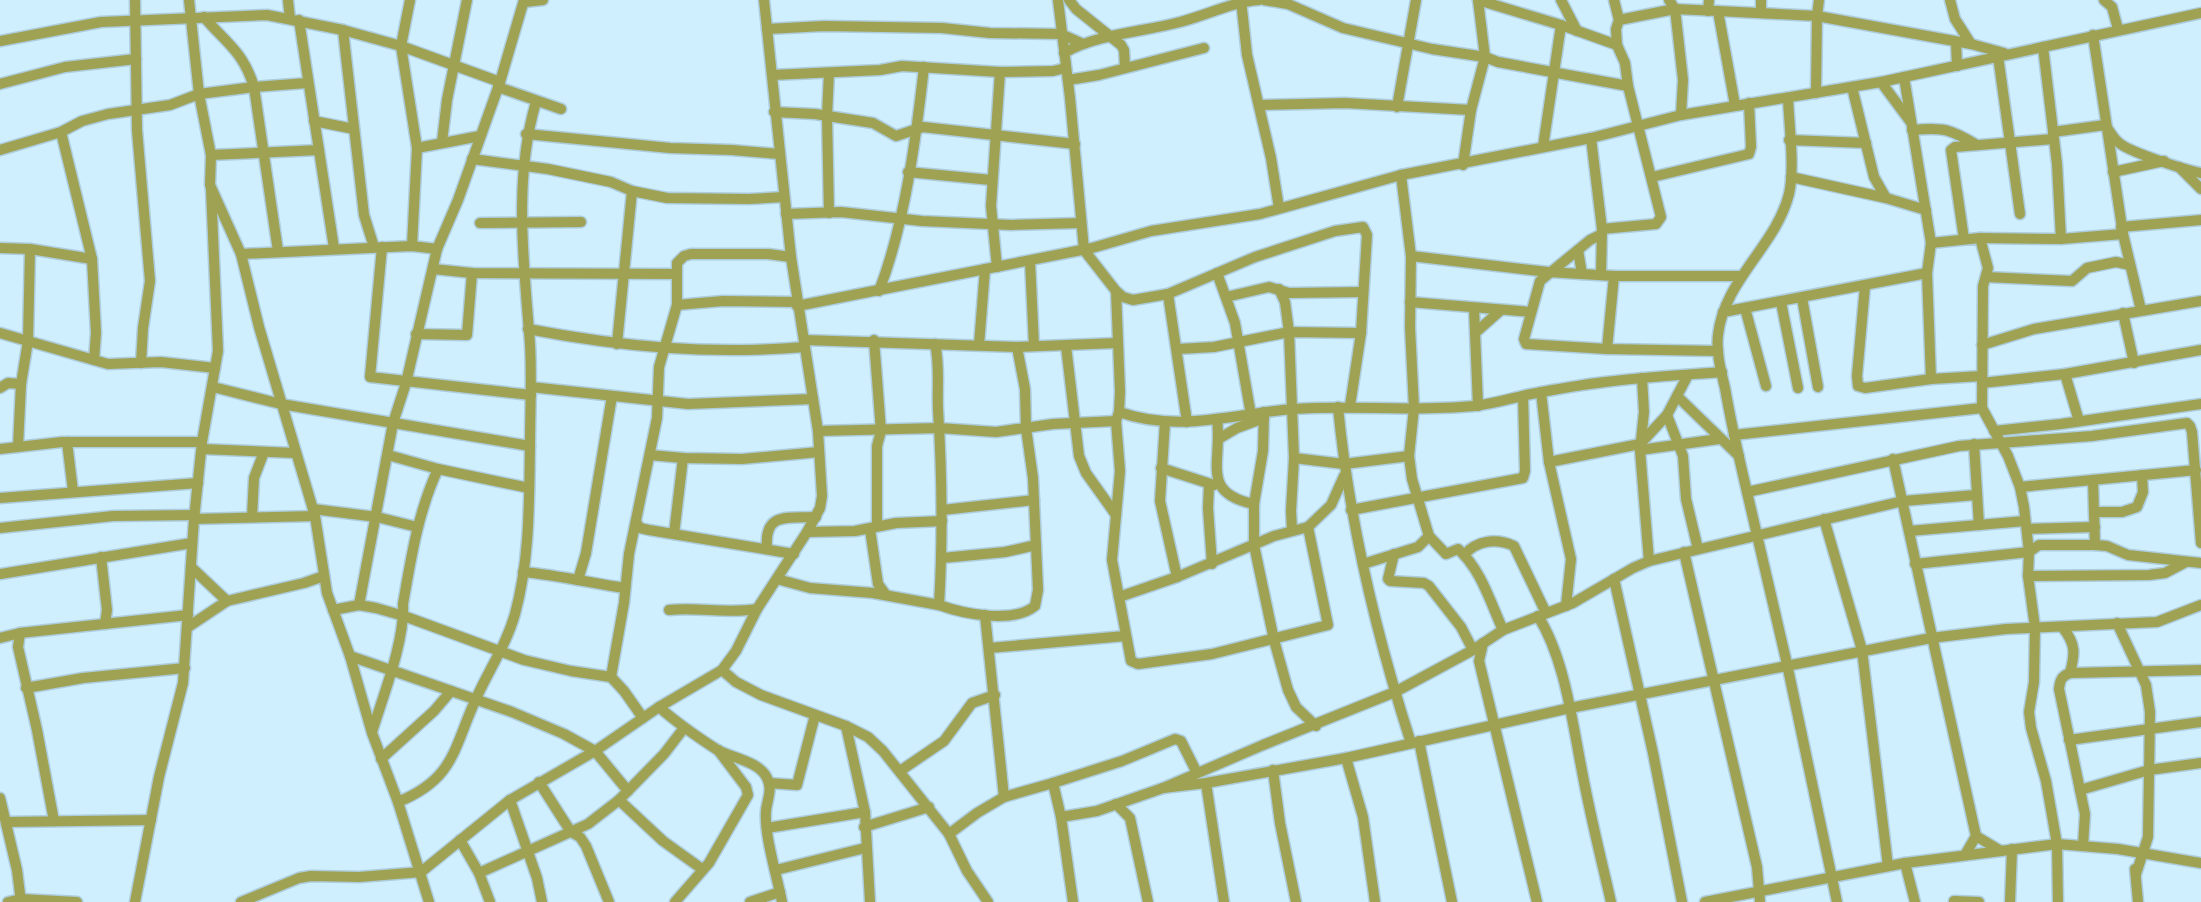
<svg xmlns="http://www.w3.org/2000/svg" width="2201" height="902" font-family="'Zilla Slab',serif">
  <rect width="100%" height="100%" fill="#d0effe"/>
  <g fill="none" stroke-linecap="round" stroke-linejoin="round">
    <g stroke="#adcddc" stroke-width="13">
      <g id="minor">
        <path d="M135,0L137,130L150,281L143,328L141,363"/>
        <path d="M189,0L199,94L211,155L210,185L241,254L259,327L315,516L327,593L350,656L372,733L398,802L429,902"/>
        <path d="M288,0L290,19"/>
        <path d="M410,0L401,46L417,148L412,246"/>
        <path d="M1058,0L1070,98L1084,250L1116,291L1123,297L1133,300L1168,294L1255,257L1335,231L1363,227L1367,235L1361,333L1350,406"/>
        <path d="M1069,0L1076,9L1121,45L1124,50L1125,67"/>
        <path d="M1241,0L1247,55L1271,158L1279,208"/>
        <path d="M1264,0L1288,4L1343,28L1432,49L1485,57L1498,62L1628,86"/>
        <path d="M1478,0L1561,25L1617,45"/>
        <path d="M1561,0L1577,31"/>
        <path d="M1614,0L1619,20"/>
        <path d="M1669,0L1675,9L1683,80L1681,115"/>
        <path d="M1761,0V12"/>
        <path d="M1950,0L1955,19L1971,44"/>
        <path d="M2104,0L2112,7L2118,29"/>
        <path d="M525,2L543,0"/>
        <path d="M1708,11L1709,0"/>
        <path d="M1718,11L1817,16L1971,44L2004,53"/>
        <path d="M204,17C226,43 243,51 254,87L278,251"/>
        <path d="M299,20L334,248"/>
        <path d="M767,29L824,26L942,28L990,33L1061,34L1081,43"/>
        <path d="M343,30L364,215L374,247"/>
        <path d="M2093,35L2123,234L2141,310"/>
        <path d="M0,41L101,22L267,15L343,30L401,46L500,82"/>
        <path d="M1956,42L1957,66"/>
        <path d="M2043,47L2057,164L2061,239"/>
        <path d="M1064,53C1096,34 1143,32 1180,22C1207,15 1232,2 1259,0"/>
        <path d="M1998,56L2020,214"/>
        <path d="M772,75L880,70L902,66L1000,72L1053,71L1066,68"/>
        <path d="M1904,77L1931,243L1927,273L1931,379"/>
        <path d="M1068,80L1099,75L1204,48"/>
        <path d="M1881,82L1910,121"/>
        <path d="M0,84L65,67L136,59"/>
        <path d="M498,87L561,109"/>
        <path d="M1852,87L1874,177L1886,198"/>
        <path d="M1816,93L1817,16L1819,0"/>
        <path d="M1788,98C1789,125 1795,168 1789,194C1776,246 1724,280 1718,335C1716,353 1721,371 1725,388C1731,423 1739,458 1747,492L1959,446L2092,436L2187,423L2190,426L2192,432L2201,543"/>
        <path d="M1259,105L1345,103L1471,110"/>
        <path d="M1397,107L1416,0"/>
        <path d="M774,112L815,114L873,123L896,136L923,127L1075,144"/>
        <path d="M314,121L354,129"/>
        <path d="M1912,130C1944,127 1950,129 1977,145"/>
        <path d="M61,132L92,259L96,333L94,360"/>
        <path d="M2053,132L2105,125C2109,130 2113,138 2118,142C2128,152 2186,170 2201,173"/>
        <path d="M526,134L670,148L732,150L779,154"/>
        <path d="M1591,138L1602,229L1601,275"/>
        <path d="M1789,140L1866,143"/>
        <path d="M442,142L447,100L467,0"/>
        <path d="M1543,147L1561,25"/>
        <path d="M417,148L480,136"/>
        <path d="M0,150L61,132L82,121L108,114L170,105L199,94L254,87L307,83"/>
        <path d="M211,155L319,150"/>
        <path d="M472,159L548,169L611,182L632,191L667,198L749,199L784,197"/>
        <path d="M1463,165L1471,110L1485,57L1478,0"/>
        <path d="M2179,167L2201,189"/>
        <path d="M908,172L991,180"/>
        <path d="M2113,172L2164,161"/>
        <path d="M1401,175L1411,256L1410,327L1414,408L1409,456L1412,479L1429,536L1446,554L1458,549C1481,569 1491,604 1503,630"/>
        <path d="M1652,177L1749,154L1751,147L1749,103"/>
        <path d="M1791,177L1886,198L1926,210"/>
        <path d="M829,213L827,116L829,73"/>
        <path d="M786,214L841,212L922,221L1011,225L1081,223"/>
        <path d="M480,223L581,222"/>
        <path d="M2121,227L2201,220"/>
        <path d="M1602,229L1656,224L1661,217L1628,86L1625,63L1617,45L1616,29L1619,20L1675,9L1718,11L1735,105"/>
        <path d="M1602,234L1590,240L1540,281L1524,339L1526,344L1607,349L1718,351"/>
        <path d="M1980,238L2061,239L2123,234"/>
        <path d="M1964,239L1951,150L1955,147L2053,139"/>
        <path d="M1931,243L1980,238L1988,268L1983,286L1982,408L2008,456L2020,487L2024,507L2029,552L2028,576L2035,627L2034,682L2029,712L2031,728L2046,781L2057,844L2058,902"/>
        <path d="M382,247L370,377L531,395"/>
        <path d="M0,248L30,249L92,259"/>
        <path d="M1578,250L1582,274"/>
        <path d="M241,254L412,246L437,249L458,200L500,82L524,0"/>
        <path d="M1411,256L1548,272L1614,276H1741"/>
        <path d="M1030,261L1034,346"/>
        <path d="M997,267L991,206L1000,72"/>
        <path d="M433,269L472,273L676,274"/>
        <path d="M1217,273L1235,323L1251,415"/>
        <path d="M1986,277L2072,281L2087,268L2116,262L2130,265"/>
        <path d="M1865,286L1857,376L1858,386L1865,388L1931,379L1982,376"/>
        <path d="M1279,289L1285,302L1289,332L1294,458L1291,511L1292,530"/>
        <path d="M879,291C905,224 916,138 924,67"/>
        <path d="M1116,291L1120,392L1119,412L1116,421L1120,471L1112,560L1131,661L1138,664L1212,654L1328,625L1308,527"/>
        <path d="M1168,294L1187,422"/>
        <path d="M1226,297L1269,287L1289,293L1362,292"/>
        <path d="M1802,298L1818,387"/>
        <path d="M1410,302L1531,312"/>
        <path d="M1781,302L1798,388"/>
        <path d="M677,305L723,301L798,302"/>
        <path d="M797,306L1092,248L1151,231L1260,214L1401,175L1591,138L1681,115L1881,82L2201,13"/>
        <path d="M1474,308L1478,406"/>
        <path d="M1745,308L1766,386"/>
        <path d="M1723,312L1927,273"/>
        <path d="M2123,313L2134,363"/>
        <path d="M528,329C622,347 710,355 805,347"/>
        <path d="M0,333L108,364L161,362L215,368"/>
        <path d="M1475,333L1501,310"/>
        <path d="M416,334L467,335L472,273"/>
        <path d="M804,340L1017,347L1117,343"/>
        <path d="M874,340L881,431L877,446V526"/>
        <path d="M617,344L632,191"/>
        <path d="M935,344C940,365 937,386 938,409C942,474 943,539 939,605C964,614 1013,624 1035,606L1038,590L1033,478L1026,428L1025,389L1017,347"/>
        <path d="M979,345L985,269"/>
        <path d="M1982,345L2034,329L2201,301"/>
        <path d="M1066,346L1079,456L1086,473L1116,515"/>
        <path d="M1178,349L1214,347L1289,332L1361,333"/>
        <path d="M1607,349L1614,276"/>
        <path d="M2065,374L2079,421"/>
        <path d="M1642,378L1644,412L1640,450L1649,561"/>
        <path d="M1982,383L2065,374L2201,350"/>
        <path d="M213,387L281,404L530,446"/>
        <path d="M531,387L688,404L813,399"/>
        <path d="M0,388L8,383L21,384"/>
        <path d="M1541,392L1549,462L1571,559L1566,606"/>
        <path d="M1677,396L1739,456"/>
        <path d="M1338,407C1349,521 1376,634 1411,743"/>
        <path d="M1119,412C1179,433 1233,414 1293,409C1353,405 1414,412 1474,406C1492,404 1509,399 1526,395C1552,390 1579,385 1605,382C1644,377 1683,375 1722,372"/>
        <path d="M1264,412L1263,451L1254,504V545L1274,640L1288,690L1296,707L1316,726"/>
        <path d="M1667,415L1683,456L1686,499L1698,549"/>
        <path d="M1217,419C1223,461 1199,493 1254,504"/>
        <path d="M1165,422L1160,501L1177,577"/>
        <path d="M818,431L939,428L996,432L1053,424L1116,421"/>
        <path d="M1994,431L2061,424L2201,404"/>
        <path d="M1734,435L1982,408"/>
        <path d="M1220,438L1237,428L1264,418"/>
        <path d="M67,442L73,491"/>
        <path d="M1974,444L1979,525"/>
        <path d="M18,447L21,384L28,341L30,249"/>
        <path d="M0,449L62,442H202"/>
        <path d="M202,449L295,453"/>
        <path d="M1640,450L1719,439"/>
        <path d="M388,455L438,469L529,488"/>
        <path d="M650,455L683,458L742,459L819,452"/>
        <path d="M1294,458L1344,464L1409,456"/>
        <path d="M1893,459L1976,836L1965,855"/>
        <path d="M1549,462L1640,444L1667,415L1688,375"/>
        <path d="M1161,468L1214,485"/>
        <path d="M2093,480L2095,545"/>
        <path d="M1209,485L1208,508L1212,564"/>
        <path d="M2020,487L2196,470"/>
        <path d="M1747,492L1787,664L1837,902"/>
        <path d="M0,498L198,483"/>
        <path d="M313,509L377,517L417,527"/>
        <path d="M942,510L1034,500"/>
        <path d="M1351,510L1523,478L1525,471L1523,396"/>
        <path d="M2094,512H2122L2137,507L2143,492L2142,475"/>
        <path d="M252,517L254,478L264,452"/>
        <path d="M194,519L315,516"/>
        <path d="M1824,519L1862,650L1888,866"/>
        <path d="M636,522L640,528L649,530L794,554"/>
        <path d="M0,528L113,516L195,515"/>
        <path d="M870,529L878,584L886,595"/>
        <path d="M2027,529L2095,527"/>
        <path d="M1909,531L2025,521"/>
        <path d="M807,532L855,531L896,523L942,521"/>
        <path d="M674,534L683,458"/>
        <path d="M767,548C764,512 787,518 816,517"/>
        <path d="M1684,552L1757,867L1760,902"/>
        <path d="M1394,554L1388,579L1390,581L1424,583L1429,586L1461,627L1473,650"/>
        <path d="M1464,555C1477,540 1496,538 1514,546L1546,613"/>
        <path d="M101,557L107,610L105,624"/>
        <path d="M942,558L1005,552L1036,545"/>
        <path d="M1363,564L1418,547L1429,536"/>
        <path d="M1915,564L2029,552L2039,545H2095L2107,546L2128,555L2201,563"/>
        <path d="M191,567L227,601"/>
        <path d="M523,572C557,575 591,583 625,588"/>
        <path d="M0,574L192,543"/>
        <path d="M2028,576L2149,575L2165,573L2186,562"/>
        <path d="M777,579L810,588L873,593L939,605"/>
        <path d="M1614,579L1653,753L1682,902"/>
        <path d="M578,580L586,553L612,396"/>
        <path d="M1119,597L1177,577L1274,536L1308,527L1331,505L1344,476"/>
        <path d="M359,605L393,423L406,383L437,249"/>
        <path d="M333,610L359,605L376,608L404,616L524,660L571,671L611,677L624,691L643,718"/>
        <path d="M669,610C698,607 728,614 757,609"/>
        <path d="M985,615L1004,797"/>
        <path d="M1538,616C1565,659 1572,721 1582,771C1590,815 1601,858 1611,902"/>
        <path d="M2117,623L2146,685L2150,712L2148,837L2136,874"/>
        <path d="M188,627L227,601L304,583L324,576"/>
        <path d="M2063,628C2076,644 2075,654 2070,673C2061,676 2060,681 2059,689L2085,814L2083,846"/>
        <path d="M20,633L18,647L37,730L54,821"/>
        <path d="M0,638L20,633L188,615"/>
        <path d="M1483,643L1479,661L1537,902"/>
        <path d="M989,648L1125,636"/>
        <path d="M350,656L512,712L564,734L595,751L628,791"/>
        <path d="M722,670L736,682L761,695L846,726L868,737L883,751L949,834L967,871L988,902"/>
        <path d="M2070,673L2201,670"/>
        <path d="M611,677L624,603L629,554L657,418L659,367L677,305V263L684,256L691,254H768L791,257"/>
        <path d="M26,688L83,678L185,668"/>
        <path d="M659,707C677,723 696,736 716,749C731,758 759,761 767,778C773,789 767,800 766,811C764,835 777,876 782,902"/>
        <path d="M846,726L865,812L870,902"/>
        <path d="M372,732C383,696 405,641 403,604C411,558 418,512 438,469"/>
        <path d="M2069,740L2201,722"/>
        <path d="M1419,741L1452,902"/>
        <path d="M1346,758L1363,817L1375,902"/>
        <path d="M381,759L434,711L451,691"/>
        <path d="M1273,770L1280,823L1296,902"/>
        <path d="M900,771L944,741L972,703L995,695"/>
        <path d="M539,782L571,832L580,837L586,846L609,902"/>
        <path d="M769,783L797,785L815,715"/>
        <path d="M1053,783L1122,761L1175,739L1181,741L1197,773"/>
        <path d="M1206,783L1224,902"/>
        <path d="M1163,788L1206,783L1346,758L1570,708L1931,638L2006,629L2157,622L2201,605"/>
        <path d="M2080,790L2149,770L2201,763"/>
        <path d="M0,798L17,870L21,902"/>
        <path d="M510,800L537,878L542,902"/>
        <path d="M619,800L663,841L702,869"/>
        <path d="M398,802C454,779 453,750 475,701C488,671 506,646 515,614C530,559 529,502 530,445C530,412 532,378 530,344C524,264 513,180 536,102"/>
        <path d="M1116,804L1130,818L1148,902"/>
        <path d="M1061,817L1097,811L1163,788L1263,745L1395,692L1473,650L1503,630L1573,603L1633,568L1649,561L1903,501L1976,495"/>
        <path d="M6,822L151,820"/>
        <path d="M864,827L929,807"/>
        <path d="M767,828L865,812"/>
        <path d="M949,834L977,813L1004,797L1053,783L1061,817L1073,902"/>
        <path d="M1976,836L2001,851"/>
        <path d="M460,840L479,873L490,902"/>
        <path d="M1905,863L2057,844L2118,849L2201,863"/>
        <path d="M2135,869L2138,902"/>
        <path d="M776,870L865,848"/>
        <path d="M479,873L588,824L619,800L664,754L684,728"/>
        <path d="M1954,901L1979,902"/>
        <path d="M8,902L21,899L77,902"/>
        <path d="M135,902L159,777L183,683L194,519L202,442L218,351L211,189"/>
        <path d="M241,902L299,878L311,876L359,877L421,872L510,800L595,751L659,707L722,670L736,651L757,609L807,532L820,508L822,496L818,431L791,257L764,0"/>
        <path d="M675,902L709,863L748,795L746,787L718,750"/>
        <path d="M750,902L780,892"/>
        <path d="M1705,902L1905,863L1915,902"/>
        <path d="M2010,902L2012,849"/>
      </g>
    </g>
    <use href="#minor" stroke="#a0a253" stroke-width="10"/>
  </g>
</svg>
